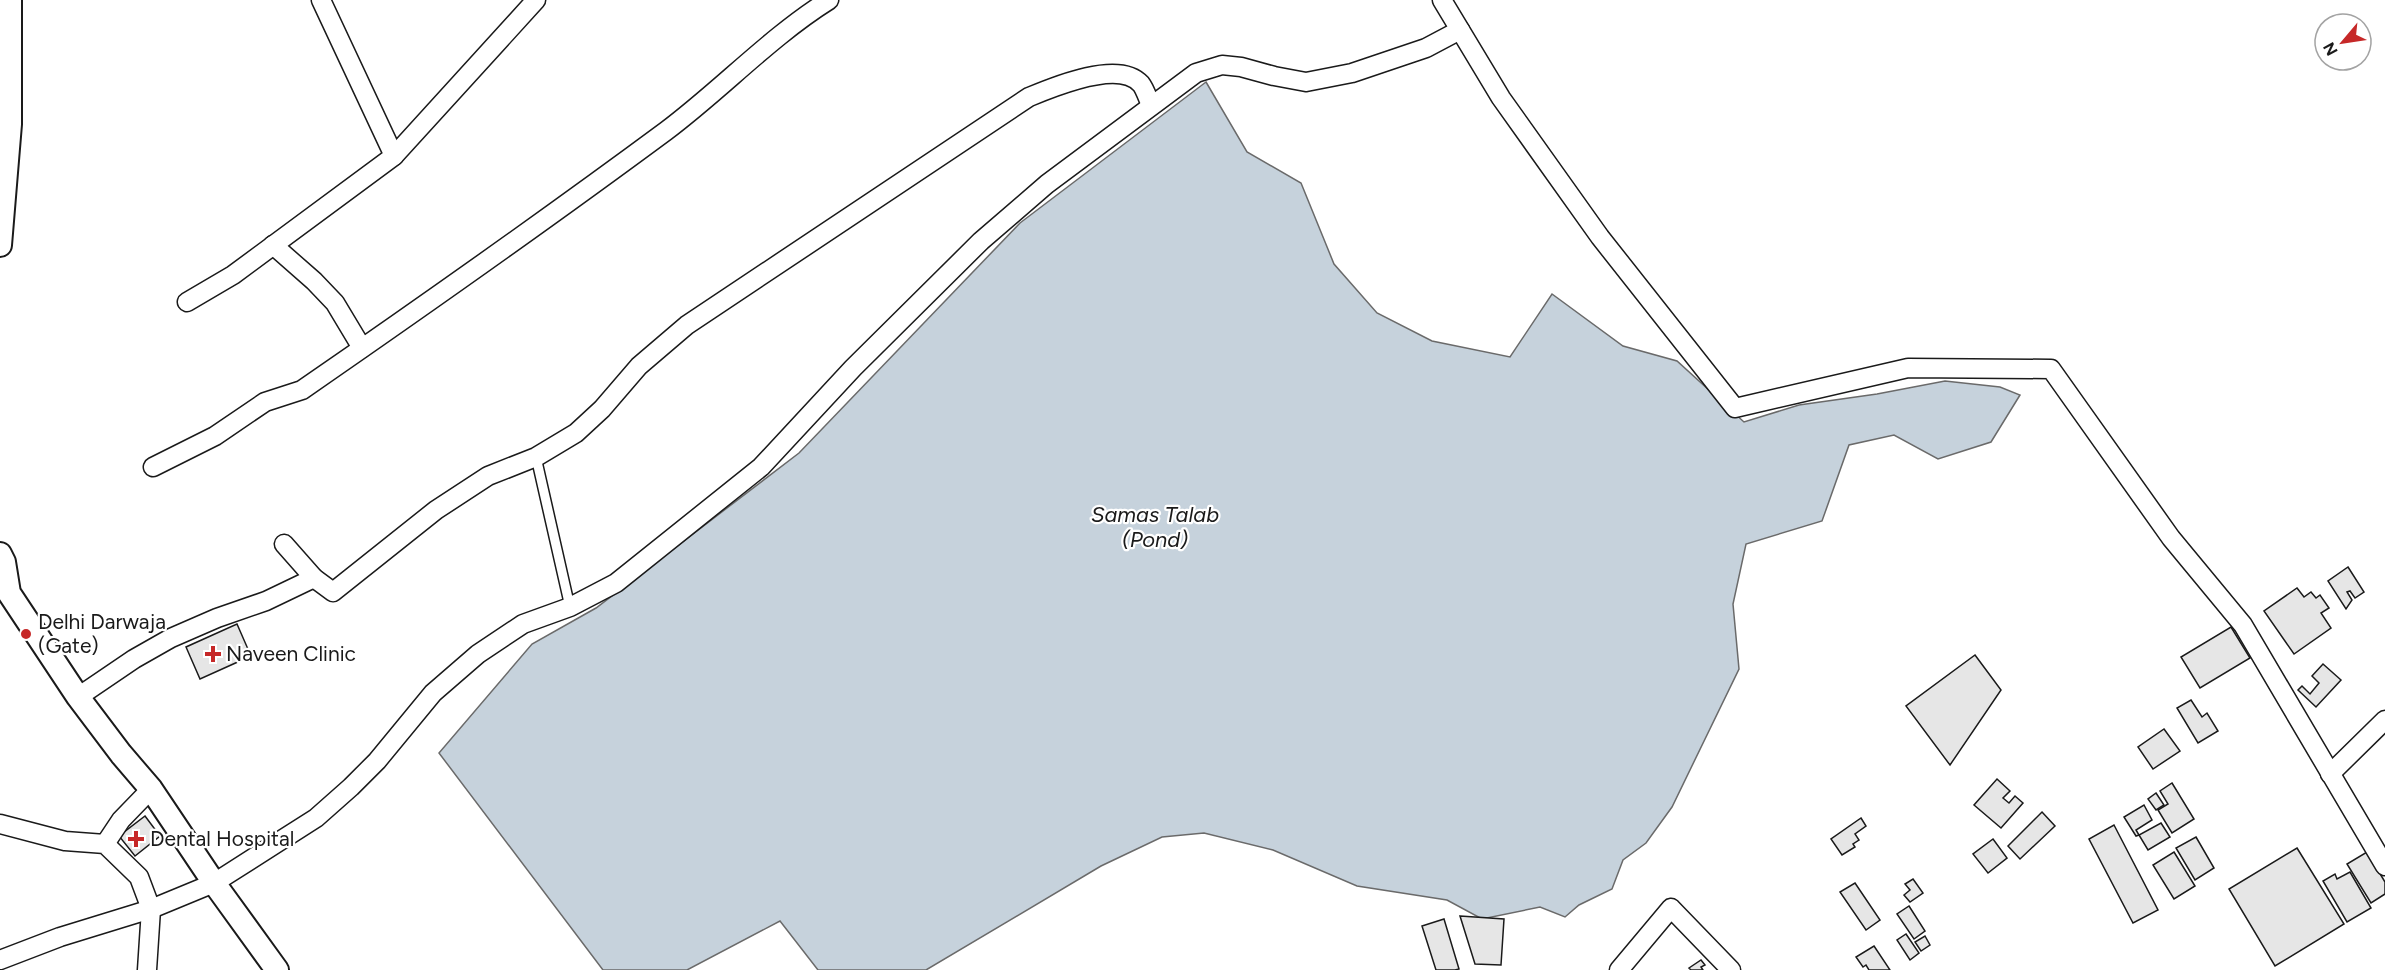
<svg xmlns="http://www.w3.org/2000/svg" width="2385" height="970" font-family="Figtree,sans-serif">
  <rect width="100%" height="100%" fill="#fff"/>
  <path fill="#c6d2dc" stroke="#6a6a6a" stroke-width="1.5" d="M1206,82L1247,152L1301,183L1334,264L1377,313L1432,341L1510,357L1552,294L1623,346L1677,361L1744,422L1799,405L1877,394L1945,381L2000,387L2020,395L1991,442L1938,459L1894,435L1849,445L1822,521L1746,544L1733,604L1739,669L1672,807L1646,843L1623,860L1612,889L1579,905L1565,917L1540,907L1482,919L1447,900L1357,886L1273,850L1204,833L1162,837L1101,866L926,970H818L780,921L687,970H603L439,753L532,644L596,608L799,453L1020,223Z"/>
  <g fill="#e6e6e6" stroke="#1a1a1a" stroke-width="1.5">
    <path d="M2348,567L2364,592L2355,598L2350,591L2347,592L2352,600L2346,609L2328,581Z"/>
    <path d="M2297,588L2304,597L2311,592L2316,598L2320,595L2329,608L2321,613L2331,628L2294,654L2264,611Z"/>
    <path d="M237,624L251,656L200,679L186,647Z"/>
    <path d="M2231,627L2250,658L2200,688L2181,657Z"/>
    <path d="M1975,655L2001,690L1950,765L1906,706Z"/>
    <path d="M2323,664L2341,680L2316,707L2298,690L2302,686L2310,694L2319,683L2312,676Z"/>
    <path d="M2191,700L2202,717L2207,713L2218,731L2198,743L2177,708Z"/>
    <path d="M2164,729L2180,751L2153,769L2138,747Z"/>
    <path d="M1997,779L2010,791L2003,798L2009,803L2015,796L2023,803L2001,828L1974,805Z"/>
    <path d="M2172,783L2194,819L2172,833L2158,810L2168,804L2160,791Z"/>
    <path d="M2156,793L2164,805L2156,810L2148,799Z"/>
    <path d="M2144,805L2152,820L2136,830L2139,835L2136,836L2124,817Z"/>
    <path d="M2042,812L2055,826L2020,859L2008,846Z"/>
    <path d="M145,816L160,836L135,856L119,836Z"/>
    <path d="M1861,818L1866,826L1855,834L1859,840L1853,844L1855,847L1842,855L1831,839Z"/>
    <path d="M2161,823L2170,837L2148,850L2139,835Z"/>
    <path d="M2114,825L2158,910L2133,923L2089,839Z"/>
    <path d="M2196,837L2214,868L2195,880L2176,848Z"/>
    <path d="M1993,839L2007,858L1988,873L1973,854Z"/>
    <path d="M2297,848L2344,924L2275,966L2229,889Z"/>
    <path d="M2174,852L2195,886L2174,899L2153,865Z"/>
    <path d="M2367,852L2385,882V894L2371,903L2347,864Z"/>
    <path d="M2350,872L2371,908L2347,922L2323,881L2335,874L2337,879Z"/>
    <path d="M1913,879L1923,893L1910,902L1904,895L1910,890L1905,884Z"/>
    <path d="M1855,883L1880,920L1866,930L1840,892Z"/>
    <path d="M1909,906L1925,931L1914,939L1897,914Z"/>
    <path d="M1460,916L1504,919L1501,965L1475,964Z"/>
    <path d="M1444,919L1459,969L1455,970H1436L1422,926Z"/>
    <path d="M1906,934L1919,953L1910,960L1897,940Z"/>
    <path d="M1925,936L1930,945L1921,951L1915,942Z"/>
    <path d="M1874,946L1890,970H1869L1866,965L1863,967L1856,957Z"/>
    <path d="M1701,960L1705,965L1701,967L1703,970H1691L1689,968Z"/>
  </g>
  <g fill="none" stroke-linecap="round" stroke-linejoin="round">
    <g stroke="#1a1a1a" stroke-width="12">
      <path id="service" d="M536,457L570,607"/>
    </g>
    <g stroke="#1a1a1a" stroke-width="21">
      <g id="minor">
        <path d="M1442,0L1501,98L1600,237L1735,408L1908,368L2051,369L2171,538L2243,625L2385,866"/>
        <path d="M394,156L536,0"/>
        <path d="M273,245L314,281L335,303L362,348"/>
        <path d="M187,302L233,275L394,156L321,0"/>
        <path d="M153,467L215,436L265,402L302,390C425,305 547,219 666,131C722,89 770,37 829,0"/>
        <path d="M284,544L314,578L333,592L436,510L488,476L536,457L576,433L602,409L639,366L687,325L1029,97C1053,87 1119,59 1141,84C1145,89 1148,99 1151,105"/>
        <path d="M78,697L134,659L171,638L217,618L266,601L314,578"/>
        <path d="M2330,774L2385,720"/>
        <path d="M0,824L65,841L105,844L139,877L151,909L147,970"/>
        <path d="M105,844L121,820L151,789"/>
        <path d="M0,960L60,937L151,909L214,883L316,818L351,787L377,761L433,693L478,654L523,624L570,607L616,583L761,467L853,368L981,241L1047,184L1196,73L1222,65L1241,67L1274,76L1306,82L1352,73L1426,48L1460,30"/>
        <path d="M1619,970L1671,908L1731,970"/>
      </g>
    </g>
    <g stroke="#1a1a1a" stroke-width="26">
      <g id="tertiary">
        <path d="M0,245L10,124V0"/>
        <path d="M0,554L4,562L9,593L78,697L121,754L151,789L214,883L277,970"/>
      </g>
    </g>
    <use href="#service" stroke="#fff" stroke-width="9"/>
    <use href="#minor" stroke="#fff" stroke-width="18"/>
    <use href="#tertiary" stroke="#fff" stroke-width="22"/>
  </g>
  <g fill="#c62828" stroke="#fff" stroke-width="2">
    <circle cx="26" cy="634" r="6"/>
    <path d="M210 645h6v6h6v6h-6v6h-6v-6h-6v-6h6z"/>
    <path d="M133 830h6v6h6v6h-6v6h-6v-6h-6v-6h6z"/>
  </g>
  <g text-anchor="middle" stroke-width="4.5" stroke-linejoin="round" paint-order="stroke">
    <g font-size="21" fill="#1a1a1a" stroke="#fff" text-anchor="start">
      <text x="38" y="629">Delhi Darwaja<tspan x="38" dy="24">(Gate)</tspan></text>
      <text x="226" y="661">Naveen Clinic</text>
      <text x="150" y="846">Dental Hospital</text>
    </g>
    <g font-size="22" font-style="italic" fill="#1a1a1a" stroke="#fff">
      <text x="1155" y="522">Samas Talab<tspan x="1155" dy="25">(Pond)</tspan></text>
    </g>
  </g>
  <g transform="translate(2343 42) rotate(241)"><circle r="28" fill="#ffffff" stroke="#a3a3a3" stroke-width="1.5"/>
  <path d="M0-4.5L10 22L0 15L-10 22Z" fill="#c62828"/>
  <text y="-9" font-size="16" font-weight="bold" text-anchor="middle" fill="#1a1a1a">N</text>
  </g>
</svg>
